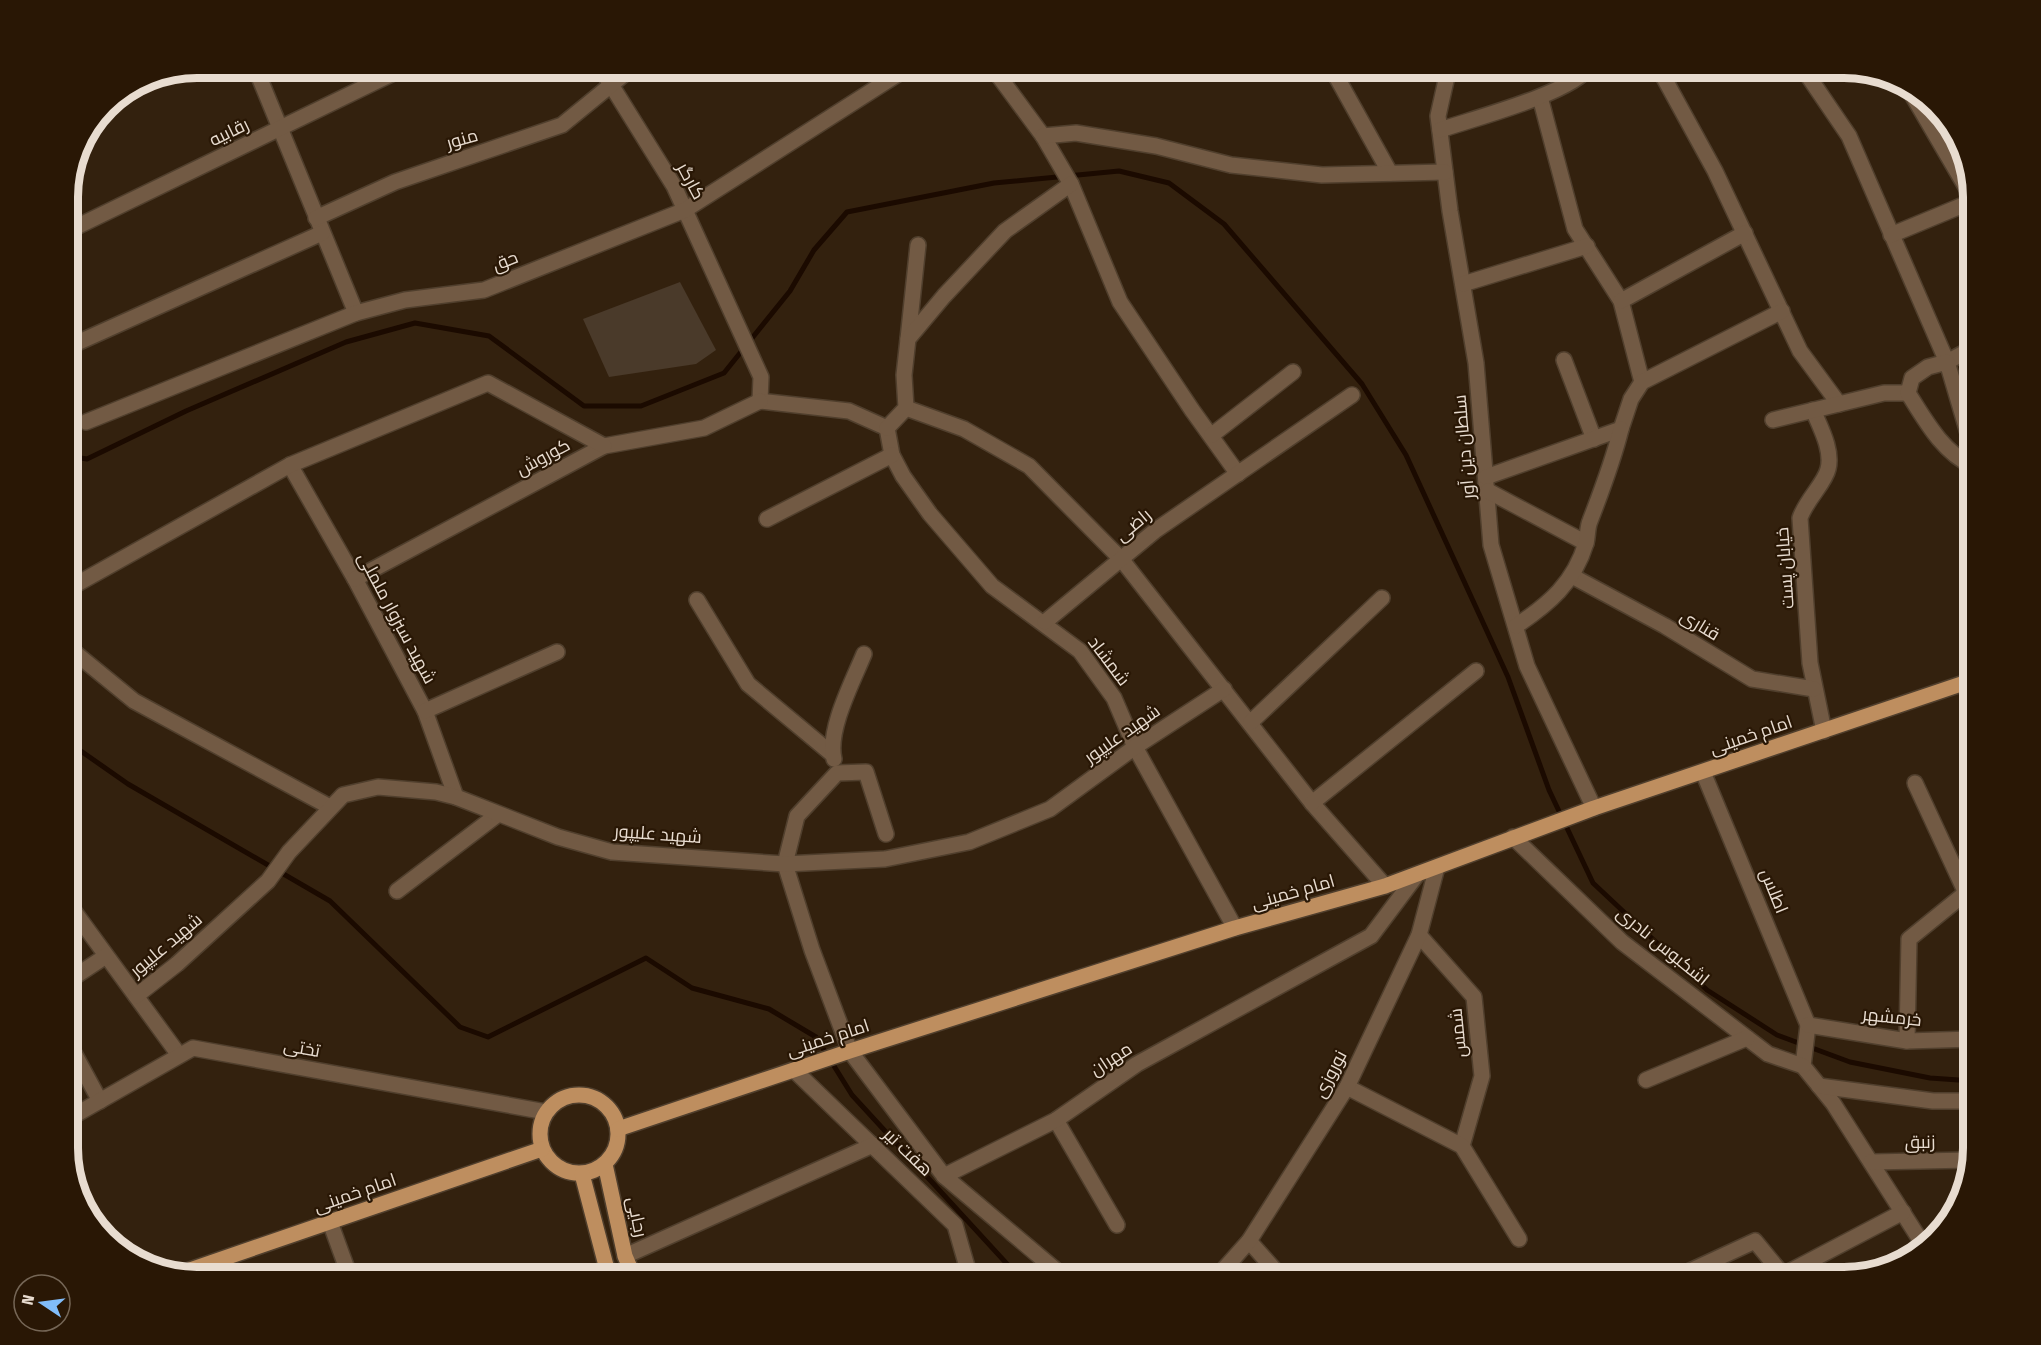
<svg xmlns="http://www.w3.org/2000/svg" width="2041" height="1345" font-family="'Fira Sans Condensed',Cairo,sans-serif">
  <rect width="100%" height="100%" fill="#33210e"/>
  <path fill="#4a3a2a" d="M680,282L716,350L696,364L609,377L583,319Z"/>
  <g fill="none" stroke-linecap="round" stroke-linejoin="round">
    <g stroke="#1b0a00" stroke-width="5">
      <path d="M68,456L87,459L186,411L346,342L415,323L489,336L584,406H641L724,373L790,291L814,250L847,212L994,183L1119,171L1169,183L1224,224L1362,384L1406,455L1508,677L1549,790L1593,883L1707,990L1777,1035L1850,1062L1930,1078L1973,1081"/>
      <path d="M68,742L128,784L330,901L460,1027L488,1037L646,958L692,988L769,1009L816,1037L852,1095L1019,1277"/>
    </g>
    <g stroke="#503f2d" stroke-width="18">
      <g id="minor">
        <path d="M255,67L356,313"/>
        <path d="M600,67L674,186L761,377L760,401"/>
        <path d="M992,67L1043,136L1071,184L1120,302L1192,410L1238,474"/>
        <path d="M1331,67L1390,173"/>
        <path d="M1449,67L1438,116L1450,211L1476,363L1491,545L1527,666L1594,808"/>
        <path d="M1658,67L1715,171L1800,351L1839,404"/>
        <path d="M1802,67L1849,136L1947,362L1973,348"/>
        <path d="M1907,86L1973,199"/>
        <path d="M1540,97L1575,229L1621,301L1642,382"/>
        <path d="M1440,130C1472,119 1572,93 1589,67"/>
        <path d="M1043,136L1076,133L1156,146L1231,165L1322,175L1445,172"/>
        <path d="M316,218L395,182L562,125L633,67"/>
        <path d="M68,231L406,67"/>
        <path d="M1891,235L1973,201"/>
        <path d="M1463,284L1587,246"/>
        <path d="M1621,301L1745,233"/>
        <path d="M908,339L918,245"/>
        <path d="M68,347L322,233"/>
        <path d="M1564,360L1594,439"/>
        <path d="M760,401L849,411L887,428"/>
        <path d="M906,408L964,429L1029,466L1122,560L1312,803L1385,886"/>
        <path d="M1813,410C1820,427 1833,450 1828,469C1825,483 1806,500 1800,518L1810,663L1824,731"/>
        <path d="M1773,420L1884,393H1908"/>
        <path d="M86,422L356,313L405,300L484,290L685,210L909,67"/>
        <path d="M887,428L892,455L903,476L930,514L992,586L1080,651L1114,698L1135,747L1235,928"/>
        <path d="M887,428L906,408L904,375L908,339L944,296L1005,231L1071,184"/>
        <path d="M1212,435L1293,372"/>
        <path d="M1973,450L1947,362L1928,367L1912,378L1908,393C1925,420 1943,453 1973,466V451"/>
        <path d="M290,465L355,579L425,711L456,797"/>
        <path d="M1486,477L1621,429L1631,399L1642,382L1782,311"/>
        <path d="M1488,491L1586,543"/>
        <path d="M767,519L892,455"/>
        <path d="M1572,576L1665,626L1752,679L1814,689"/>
        <path d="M355,579L604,446L704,428L760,401"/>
        <path d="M68,589L290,465L488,383L604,446"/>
        <path d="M697,600L748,684L832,754"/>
        <path d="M1045,622L1156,530L1352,395"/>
        <path d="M1516,626C1549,604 1574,583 1586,543C1588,536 1587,528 1590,521C1602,490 1613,461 1621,429"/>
        <path d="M68,647L134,701L330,807"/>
        <path d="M425,711L557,652"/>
        <path d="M1251,722L1382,598"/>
        <path d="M834,759C827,730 853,681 864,654"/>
        <path d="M1703,772L1808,1025L1803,1066L1833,1103L1924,1246"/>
        <path d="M1915,783L1966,893"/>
        <path d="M1312,803L1476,671"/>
        <path d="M886,834L866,772L837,773L797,816L785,864L812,950L850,1051L944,1176"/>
        <path d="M1513,837L1622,942L1768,1054L1803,1066"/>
        <path d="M397,891L497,815"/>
        <path d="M68,903L179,1055"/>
        <path d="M1419,935L1474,997L1482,1076L1462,1146"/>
        <path d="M68,981L106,956"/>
        <path d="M136,996L177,964L268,881L289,852L343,795L378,787L436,792L456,797L558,837L612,852L785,864L885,859L969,842L1050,809L1135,747L1224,689"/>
        <path d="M1808,1025L1907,1041L1973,1039"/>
        <path d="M1907,1041L1909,939L1973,887"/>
        <path d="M68,1042L100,1101"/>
        <path d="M794,1070L955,1225L970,1277"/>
        <path d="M1646,1080L1747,1038"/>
        <path d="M1819,1086L1933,1101H1973"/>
        <path d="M1347,1087L1462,1146L1519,1239"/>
        <path d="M68,1119L193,1048L546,1112"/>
        <path d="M1056,1120L1117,1225"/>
        <path d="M1871,1162L1970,1160"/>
        <path d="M330,1222L350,1277"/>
        <path d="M1249,1241L1281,1277"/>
        <path d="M625,1256L873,1145"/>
        <path d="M591,1277L606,1271"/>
        <path d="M1064,1277L944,1176L1056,1120L1137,1064L1371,936L1416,876"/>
        <path d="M1217,1277L1249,1241L1347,1087L1419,935L1437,867"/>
        <path d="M1677,1277L1755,1241L1783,1275L1903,1212"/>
      </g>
    </g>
    <g stroke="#503f2d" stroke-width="18">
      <g id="major">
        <circle cx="579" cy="1134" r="39"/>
        <path d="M618,1129L850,1051L1235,928L1385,886L1594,808L1973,680"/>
        <path d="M605,1164L625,1256L634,1277"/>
        <path d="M582,1174L609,1277"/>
        <path d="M181,1273L542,1149"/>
      </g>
    </g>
    <use href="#minor" stroke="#725a44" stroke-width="15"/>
    <use href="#major" stroke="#be8e5f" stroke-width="15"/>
  </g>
  <g text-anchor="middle" stroke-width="4.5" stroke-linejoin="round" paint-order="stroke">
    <g font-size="18" fill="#e8dcd0" stroke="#291705">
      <text transform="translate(229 132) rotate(-26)" y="6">رقابیه</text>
      <text transform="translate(462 139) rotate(-16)" y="6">منور</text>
      <text transform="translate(691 181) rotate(62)" y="6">کارگر</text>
      <text transform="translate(505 261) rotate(-22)" y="6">حق</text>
      <text transform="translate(1464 447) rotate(-95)" y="6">سلطان دین آور</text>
      <text transform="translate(543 457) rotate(-28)" y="6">کوروش</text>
      <text transform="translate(1133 525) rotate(-40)" y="6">راضی</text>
      <text transform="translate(1785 568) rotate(-94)" y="6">خیابان پست</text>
      <text transform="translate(397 618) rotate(62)" y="6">شهید سبزوار ململی</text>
      <text transform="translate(1700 625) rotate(31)" y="6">قناری</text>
      <text transform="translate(1109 661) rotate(53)" y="6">شمشاد</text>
      <text transform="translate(1122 734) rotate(-35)" y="6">شهید علیپور</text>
      <text transform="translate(1751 735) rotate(-19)" y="6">امام خمینی</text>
      <text transform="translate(658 834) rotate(4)" y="6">شهید علیپور</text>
      <text transform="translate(1774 891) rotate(68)" y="6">اطلس</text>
      <text transform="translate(1293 892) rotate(-16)" y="6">امام خمینی</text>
      <text transform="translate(166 945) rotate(-40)" y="6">شهید علیپور</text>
      <text transform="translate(1663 946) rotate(39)" y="6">اشکبوس نادری</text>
      <text transform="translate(1892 1017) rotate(6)" y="6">خرمشهر</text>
      <text transform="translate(1458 1033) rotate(-96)" y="6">شمس</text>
      <text transform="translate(828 1038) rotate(-18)" y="6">امام خمینی</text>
      <text transform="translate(302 1048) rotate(10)" y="6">تختی</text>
      <text transform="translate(1111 1059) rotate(-33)" y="6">مهران</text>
      <text transform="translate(1330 1074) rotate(-62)" y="6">نوروزی</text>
      <text transform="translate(1920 1142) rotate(-1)" y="6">زنبق</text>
      <text transform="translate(908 1152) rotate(44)" y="6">هفت تیر</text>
      <text transform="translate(355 1193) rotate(-19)" y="6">امام خمینی</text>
      <text transform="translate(637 1217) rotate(78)" y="6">رجایی</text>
    </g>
  </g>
  <path d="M0 0H2041V1345H0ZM197 78H1844A119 119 0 0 1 1963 197V1148A119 119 0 0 1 1844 1267H197A119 119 0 0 1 78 1148V197A119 119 0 0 1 197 78Z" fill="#291705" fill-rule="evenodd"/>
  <path fill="none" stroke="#e8dcd0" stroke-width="8" d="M197 78H1844A119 119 0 0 1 1963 197V1148A119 119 0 0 1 1844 1267H197A119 119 0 0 1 78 1148V197A119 119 0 0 1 197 78Z"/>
  <g transform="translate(42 1303) rotate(283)"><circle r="28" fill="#291705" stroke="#756656" stroke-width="1.5"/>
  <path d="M0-4.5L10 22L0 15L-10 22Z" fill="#81bdfa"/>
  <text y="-9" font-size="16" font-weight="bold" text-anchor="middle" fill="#e8dcd0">N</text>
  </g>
</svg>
